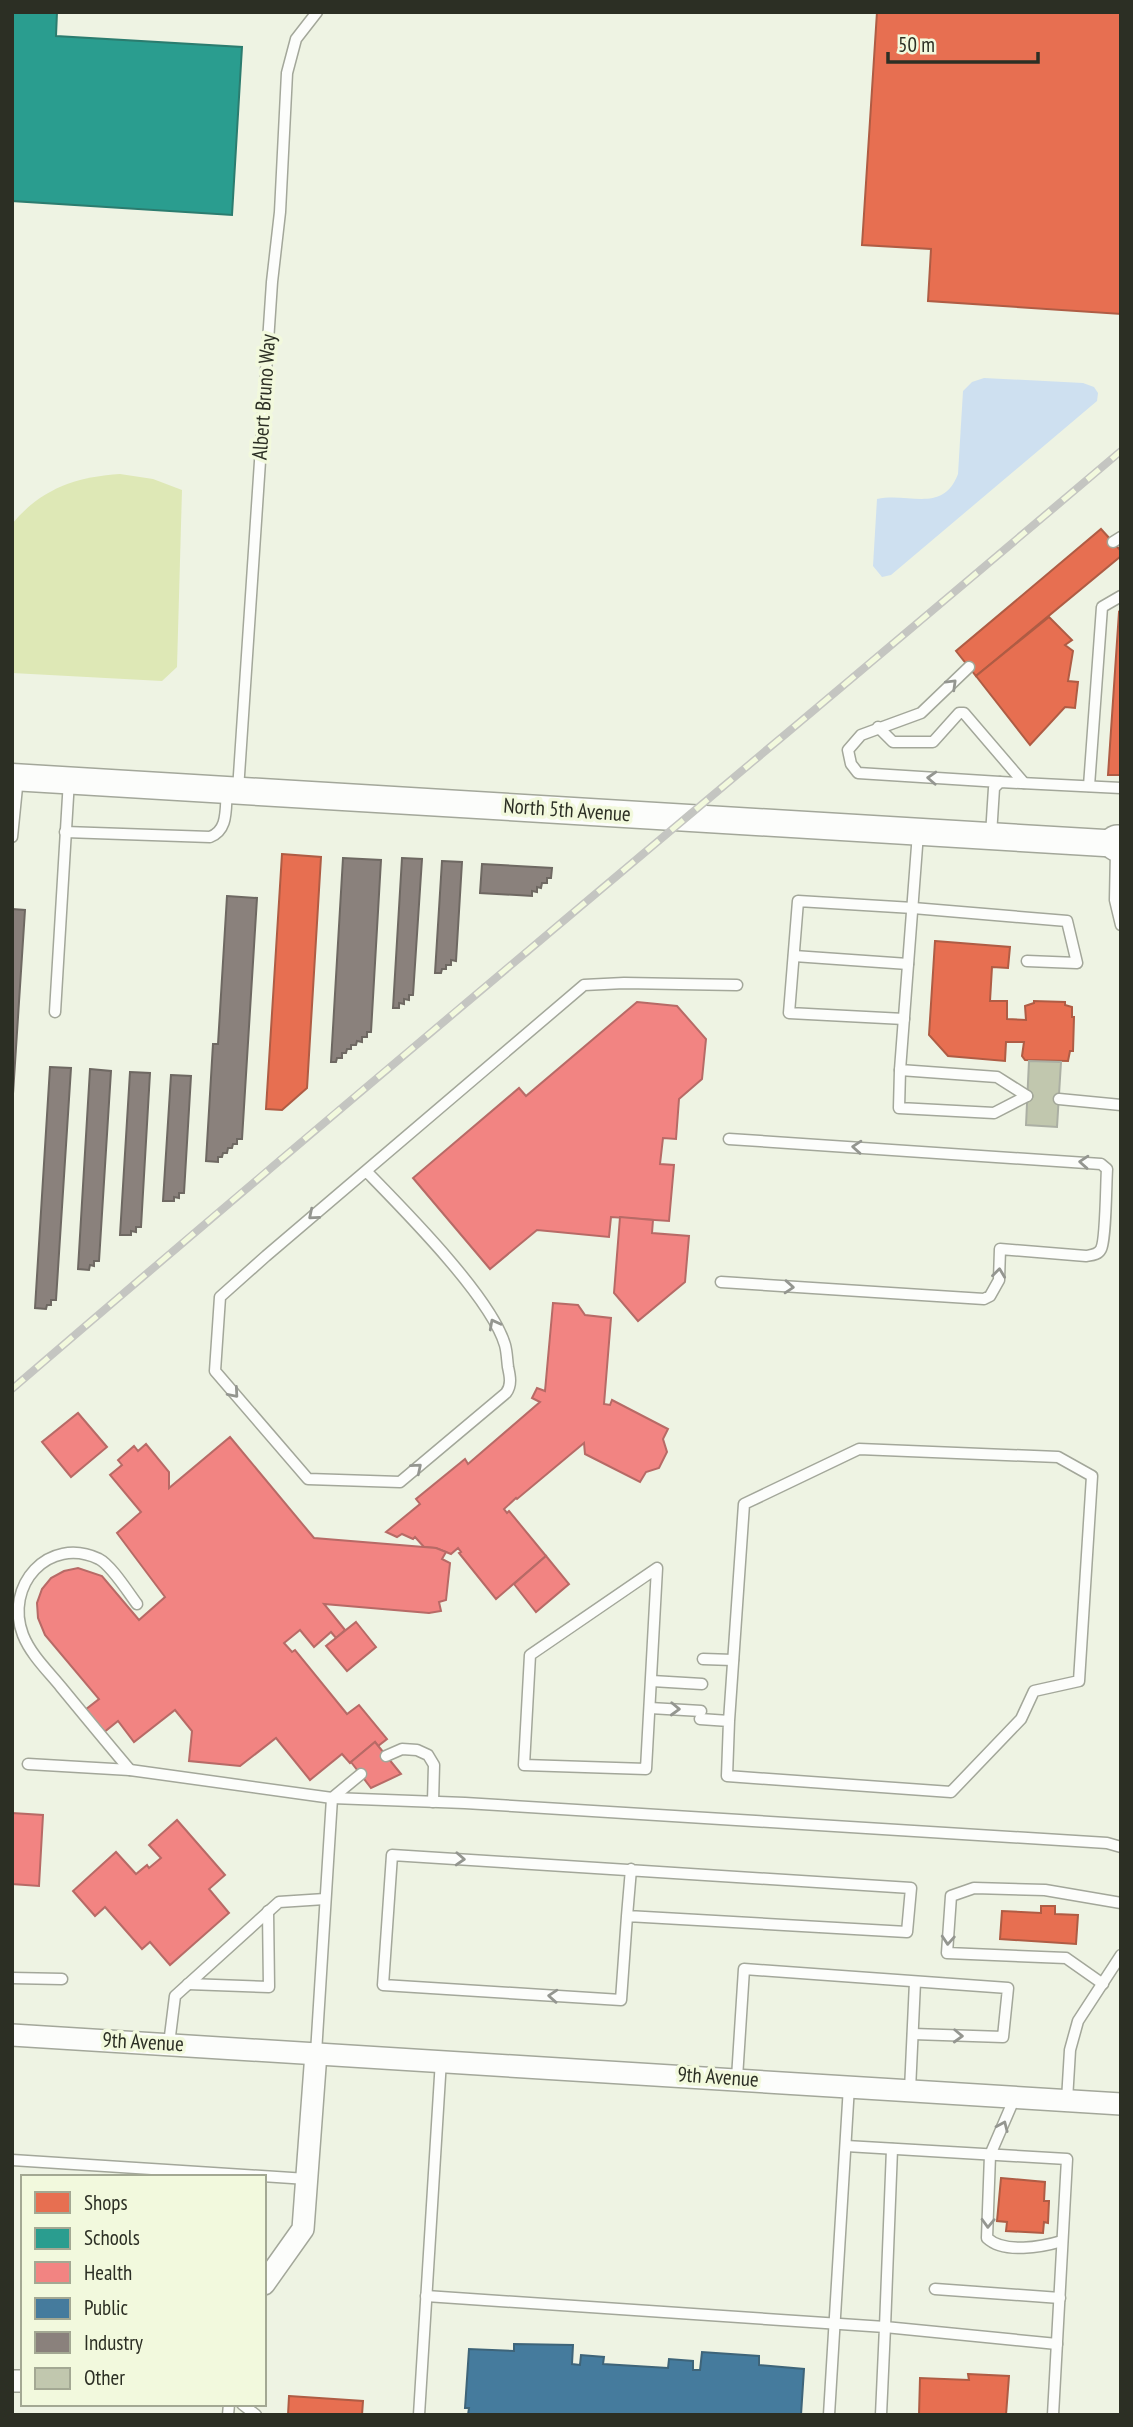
<svg xmlns="http://www.w3.org/2000/svg" width="1133" height="2427" font-family="'PT Sans Narrow',sans-serif">
  <rect width="100%" height="100%" fill="#eef3e3"/>
  <path fill="#dee8b6" d="M120,474L153,479L182,490L177,667L162,681L12,673V524C41,489 75,477 120,474Z"/>
  <path fill="#cee0f0" d="M984,378L1083,383L1094,387L1098,393L1097,401L891,575L882,577L873,566L877,499C909,492 943,514 958,474L963,391L972,382Z"/>
  <g fill="#e76f51" stroke="#af5c44" stroke-width="2">
    <path d="M877,12H1121V314L928,301L931,249L862,245Z"/>
    <path d="M1101,529L1121,551V556L976,676L956,651Z"/>
    <path d="M1119,612L1121,613V775H1108Z"/>
    <path d="M1049,617L1072,640L1065,645L1073,651L1068,681L1078,682L1075,708L1065,707L1030,745L976,676Z"/>
    <path d="M282,854L321,857L307,1088L282,1110L266,1109Z"/>
    <path d="M935,941L1010,947L1008,968L992,967L990,1001H1007V1019L1026,1020L1025,1006L1034,1003V1001L1065,1002V1005L1072,1007V1017H1074L1073,1051H1070L1068,1061L1025,1060L1022,1056L1024,1042H1006L1005,1061L948,1056L929,1035Z"/>
    <path d="M1041,1906H1055V1914L1078,1915L1076,1944L1000,1939L1002,1911L1041,1913Z"/>
    <path d="M1001,2178L1045,2182L1044,2201H1049L1048,2223L1044,2222L1043,2233L1006,2231L1007,2222L997,2221Z"/>
    <path d="M968,2374L1009,2376L1006,2415H919L920,2378L969,2380Z"/>
    <path d="M289,2396L363,2401L362,2415H288Z"/>
  </g>
  <path fill="#2a9d8f" stroke="#2b7c6f" stroke-width="2" d="M12,12H57L56,36L242,47L232,215L12,201Z"/>
  <g fill="#f28482" stroke="#b76a66" stroke-width="2">
    <path d="M637,1002L677,1006L706,1039L702,1079L679,1099L676,1139L663,1138L660,1164L674,1165L669,1221L611,1217L609,1237L537,1230L490,1269L413,1178L519,1088L526,1096Z"/>
    <path d="M620,1217L653,1220L652,1233L689,1236L685,1282L638,1321L614,1293Z"/>
    <path d="M553,1303L578,1305L585,1315L611,1318L604,1404L610,1405L612,1400L668,1429L663,1439L667,1452L659,1468L646,1472L640,1482L585,1454L584,1443L517,1499L516,1498L504,1509L507,1513L509,1511L546,1556L496,1599L459,1553L461,1552L458,1548L451,1554L436,1548L424,1547L415,1537L413,1539L402,1534L397,1537L386,1532L420,1504L416,1499L465,1459L468,1464L540,1402L532,1398L537,1388L545,1391Z"/>
    <path d="M78,1413L107,1447L71,1477L42,1442Z"/>
    <path d="M230,1437L314,1538L436,1548L446,1552L442,1559L450,1563L446,1600L439,1602L441,1611L429,1613L324,1604L345,1630L336,1638L331,1632L314,1647L300,1630L284,1643L292,1652L295,1650L347,1714L359,1705L387,1739L378,1746L375,1742L350,1763L342,1754L310,1780L276,1738L240,1766L189,1761L192,1731L175,1710L134,1742L118,1721L103,1733L85,1710L99,1699L45,1635L38,1618L37,1603L42,1589L51,1578L64,1571L78,1568L102,1576L139,1620L165,1597L117,1533L141,1512L110,1475L122,1465L118,1460L134,1446L138,1451L146,1444L169,1472V1488Z"/>
    <path d="M546,1556L569,1584L536,1612L514,1584Z"/>
    <path d="M356,1622L376,1647L347,1671L326,1646Z"/>
    <path d="M375,1742L401,1774L371,1788L351,1762Z"/>
    <path d="M12,1813L43,1815L39,1886L12,1884Z"/>
    <path d="M177,1820L225,1875L209,1889L229,1913L170,1965L150,1942L142,1949L105,1907L95,1916L73,1891L116,1852L136,1874L147,1865L149,1868L161,1858L149,1845Z"/>
  </g>
  <path fill="#457b9d" stroke="#3e6479" stroke-width="2" d="M514,2344L573,2345L572,2364L580,2365L581,2355L604,2357L603,2364L668,2368L669,2359L693,2361V2370H700L702,2352L759,2356V2365L804,2369L801,2415H468L469,2408H465L469,2349L514,2351Z"/>
  <g fill="#8a817c" stroke="#6e6862" stroke-width="2">
    <path d="M343,858L381,860L371,1032H367V1037H362V1042L357,1041L356,1045H351V1049H347L346,1053H342V1058H337L336,1062H331Z"/>
    <path d="M402,858L422,859L413,995H409V1000L404,999V1004L399,1003V1008H393Z"/>
    <path d="M442,861L462,862L456,961L451,960V965H446V969H442L441,973H435Z"/>
    <path d="M482,864L552,868L551,878H547V883H542L541,888L537,887V892L532,891V896L480,893Z"/>
    <path d="M227,896L257,898L242,1139H237V1144H233L232,1148H228L227,1153H223L222,1157H218V1162L206,1161L213,1044H218Z"/>
    <path d="M12,909L25,910L12,1109Z"/>
    <path d="M50,1067L71,1068L56,1300H51V1305H47L46,1309L35,1308Z"/>
    <path d="M90,1069L111,1071L99,1261H94V1266L90,1265L89,1270L78,1269Z"/>
    <path d="M130,1072L150,1073L141,1227H136V1232L131,1231V1235H120Z"/>
    <path d="M171,1075L191,1076L184,1193H179V1198L174,1197V1201H163Z"/>
  </g>
  <path fill="#c1c7ae" stroke="#abafa3" stroke-width="2" d="M1029,1061L1061,1062L1057,1127L1026,1125Z"/>
  <g fill="none" stroke-linecap="round" stroke-linejoin="round">
    <g stroke="#a3a79a" stroke-width="13">
      <g id="service">
        <path d="M1113,542L1121,537"/>
        <path d="M969,667L921,713L861,735L848,750L851,764L858,773L1000,782"/>
        <path d="M878,727L893,742H933L959,713H964L1024,783"/>
        <path d="M1089,786L1102,607L1121,596"/>
        <path d="M238,790L272,282L280,212L287,73L296,39L317,12"/>
        <path d="M65,832L210,837C229,830 225,808 227,790"/>
        <path d="M918,833L900,1070L997,1077L1027,1096"/>
        <path d="M991,835L994,788L1000,782L1121,788"/>
        <path d="M12,837L18,777"/>
        <path d="M1116,850L1115,900L1121,925"/>
        <path d="M794,956L908,964"/>
        <path d="M55,1012L69,780"/>
        <path d="M904,1019L789,1013L798,901L913,908L1067,921L1077,963L1027,961"/>
        <path d="M900,1070L899,1108L994,1113L1027,1096"/>
        <path d="M1059,1099L1121,1105"/>
        <path d="M366,1171C403,1209 491,1297 505,1345C507,1352 507,1360 508,1367C510,1376 512,1385 506,1393L400,1482L308,1479L215,1371L220,1297L266,1256L584,985L624,983L737,985"/>
        <path d="M721,1282L984,1299L990,1296L999,1280L1000,1249L1086,1256C1092,1255 1098,1255 1101,1249C1106,1240 1106,1182 1107,1169L1101,1164L729,1139"/>
        <path d="M657,1568L646,1769L524,1765L530,1655Z"/>
        <path d="M703,1659L733,1660"/>
        <path d="M652,1681L702,1684"/>
        <path d="M650,1708L701,1711"/>
        <path d="M700,1719L729,1721L727,1776L951,1792L1021,1719L1034,1691L1079,1681L1092,1476L1058,1457L859,1449L744,1504L729,1721"/>
        <path d="M386,1756L402,1749L417,1750L428,1755L434,1765L433,1802"/>
        <path d="M28,1764L130,1770L332,1798L465,1803L1107,1843L1121,1847"/>
        <path d="M130,1770C107,1743 84,1715 61,1687C48,1671 31,1655 23,1635C4,1586 48,1535 99,1559C111,1565 128,1592 137,1604"/>
        <path d="M627,1916L621,2000L383,1985L392,1855L911,1888L907,1932L627,1916L631,1869"/>
        <path d="M12,1978L62,1979"/>
        <path d="M188,1984L269,1987L268,1911"/>
        <path d="M1103,1984L1066,1958L947,1953L951,1896L974,1888L1045,1890L1121,1903"/>
        <path d="M169,2044L175,1996L279,1902L325,1899"/>
        <path d="M316,2053L332,1798L361,1774"/>
        <path d="M737,2078L744,1969L1008,1988L1003,2037L913,2034"/>
        <path d="M910,2090L915,1982"/>
        <path d="M1015,2097L990,2155L987,2238C1004,2254 1042,2247 1062,2241"/>
        <path d="M1067,2100L1070,2050L1078,2021L1121,1955"/>
        <path d="M846,2146L1067,2159L1053,2415"/>
        <path d="M892,2149L885,2327L1057,2344"/>
        <path d="M12,2160L307,2179"/>
        <path d="M935,2289L1060,2298"/>
        <path d="M426,2296L885,2327L881,2415"/>
        <path d="M242,2404L256,2415"/>
        <path d="M228,2415L229,2404"/>
        <path d="M419,2415L441,2060"/>
        <path d="M829,2415L849,2086"/>
      </g>
    </g>
    <g stroke="#a3a79a" stroke-width="24">
      <g id="minor">
        <path d="M12,2035L1121,2104"/>
        <path d="M264,2284L303,2229L316,2053"/>
        <path d="M12,2381H23"/>
      </g>
    </g>
    <g stroke="#a3a79a" stroke-width="29">
      <path id="tertiary" d="M12,777L1121,844"/>
    </g>
    <g stroke="#a3a79a" stroke-width="38">
      <path id="primary" d="M1117,843L1121,845"/>
    </g>
    <use href="#service" stroke="#fcfdfb" stroke-width="10"/>
    <use href="#minor" stroke="#fcfdfb" stroke-width="21"/>
    <use href="#tertiary" stroke="#fcfdfb" stroke-width="26"/>
    <use href="#primary" stroke="#fcfdfb" stroke-width="35"/>
    <g stroke="#c4c5c1" stroke-width="8">
      <path id="rail" d="M12,1389C379,1073 752,764 1121,451"/>
    </g>
    <use href="#rail" stroke="#f2f9dd" stroke-width="5" stroke-dasharray="16" stroke-linecap="butt"/>
  </g>
  <defs><path id="oneway-chevron" d="M-2-3.5L2.5 0L-2 3.5" fill="none" stroke-width="1.6" stroke-linecap="round" stroke-linejoin="round" transform="scale(1.75)"/></defs>
  <g stroke="#949690">
    <use href="#oneway-chevron" transform="translate(952 684) rotate(-44)"/>
    <use href="#oneway-chevron" transform="translate(932 778) rotate(-177)"/>
    <use href="#oneway-chevron" transform="translate(857 1147) rotate(-176)"/>
    <use href="#oneway-chevron" transform="translate(1084 1162) rotate(-176)"/>
    <use href="#oneway-chevron" transform="translate(313 1215) rotate(140)"/>
    <use href="#oneway-chevron" transform="translate(999 1273) rotate(-83)"/>
    <use href="#oneway-chevron" transform="translate(789 1287) rotate(4)"/>
    <use href="#oneway-chevron" transform="translate(494 1324) rotate(-118)"/>
    <use href="#oneway-chevron" transform="translate(234 1393) rotate(49)"/>
    <use href="#oneway-chevron" transform="translate(417 1468) rotate(-40)"/>
    <use href="#oneway-chevron" transform="translate(675 1709) rotate(2)"/>
    <use href="#oneway-chevron" transform="translate(460 1859) rotate(3)"/>
    <use href="#oneway-chevron" transform="translate(948 1940) rotate(94)"/>
    <use href="#oneway-chevron" transform="translate(553 1996) rotate(-176)"/>
    <use href="#oneway-chevron" transform="translate(958 2036) rotate(2)"/>
    <use href="#oneway-chevron" transform="translate(1003 2126) rotate(-66)"/>
    <use href="#oneway-chevron" transform="translate(988 2223) rotate(92)"/>
  </g>
  <g text-anchor="middle" stroke-width="7" stroke-linejoin="round" paint-order="stroke">
    <g font-size="21" fill="#2c2f24" stroke="#f2f9dd">
      <text transform="translate(264 397) rotate(-86)" y="7">Albert Bruno Way</text>
      <text transform="translate(567 810) rotate(4)" y="7">North 5th Avenue</text>
      <text transform="translate(143 2042) rotate(3)" y="7">9th Avenue</text>
      <text transform="translate(718 2077) rotate(4)" y="7">9th Avenue</text>
    </g>
  </g>
  <rect width="1133" height="2427" fill="none" stroke="#2c2f24" stroke-width="28"/>
  <rect x="21" y="2175" width="245" height="231" fill="#f2f9dd" stroke="#a3a893" stroke-width="2"/>
  <rect x="35" y="2192" width="35" height="21" fill="#e76f51" stroke="#a3a893" stroke-width="2"/>
  <text x="84" y="2210" font-size="21" fill="#2c2f24">Shops</text>
  <rect x="35" y="2228" width="35" height="21" fill="#2a9d8f" stroke="#a3a893" stroke-width="2"/>
  <text x="84" y="2245" font-size="21" fill="#2c2f24">Schools</text>
  <rect x="35" y="2262" width="35" height="21" fill="#f28482" stroke="#a3a893" stroke-width="2"/>
  <text x="84" y="2280" font-size="21" fill="#2c2f24">Health</text>
  <rect x="35" y="2298" width="35" height="21" fill="#457b9d" stroke="#a3a893" stroke-width="2"/>
  <text x="84" y="2315" font-size="21" fill="#2c2f24">Public</text>
  <rect x="35" y="2332" width="35" height="21" fill="#8a817c" stroke="#a3a893" stroke-width="2"/>
  <text x="84" y="2350" font-size="21" fill="#2c2f24">Industry</text>
  <rect x="35" y="2368" width="35" height="21" fill="#c1c7ae" stroke="#a3a893" stroke-width="2"/>
  <text x="84" y="2385" font-size="21" fill="#2c2f24">Other</text>
  <path d="M888 52v10h150v-10" fill="none" stroke="#2c2f24" stroke-width="3.5"/>
  <text x="898" y="52" font-size="21" fill="#2c2f24" stroke="#f2f9dd" stroke-width="5" paint-order="stroke">50 m</text>
</svg>
